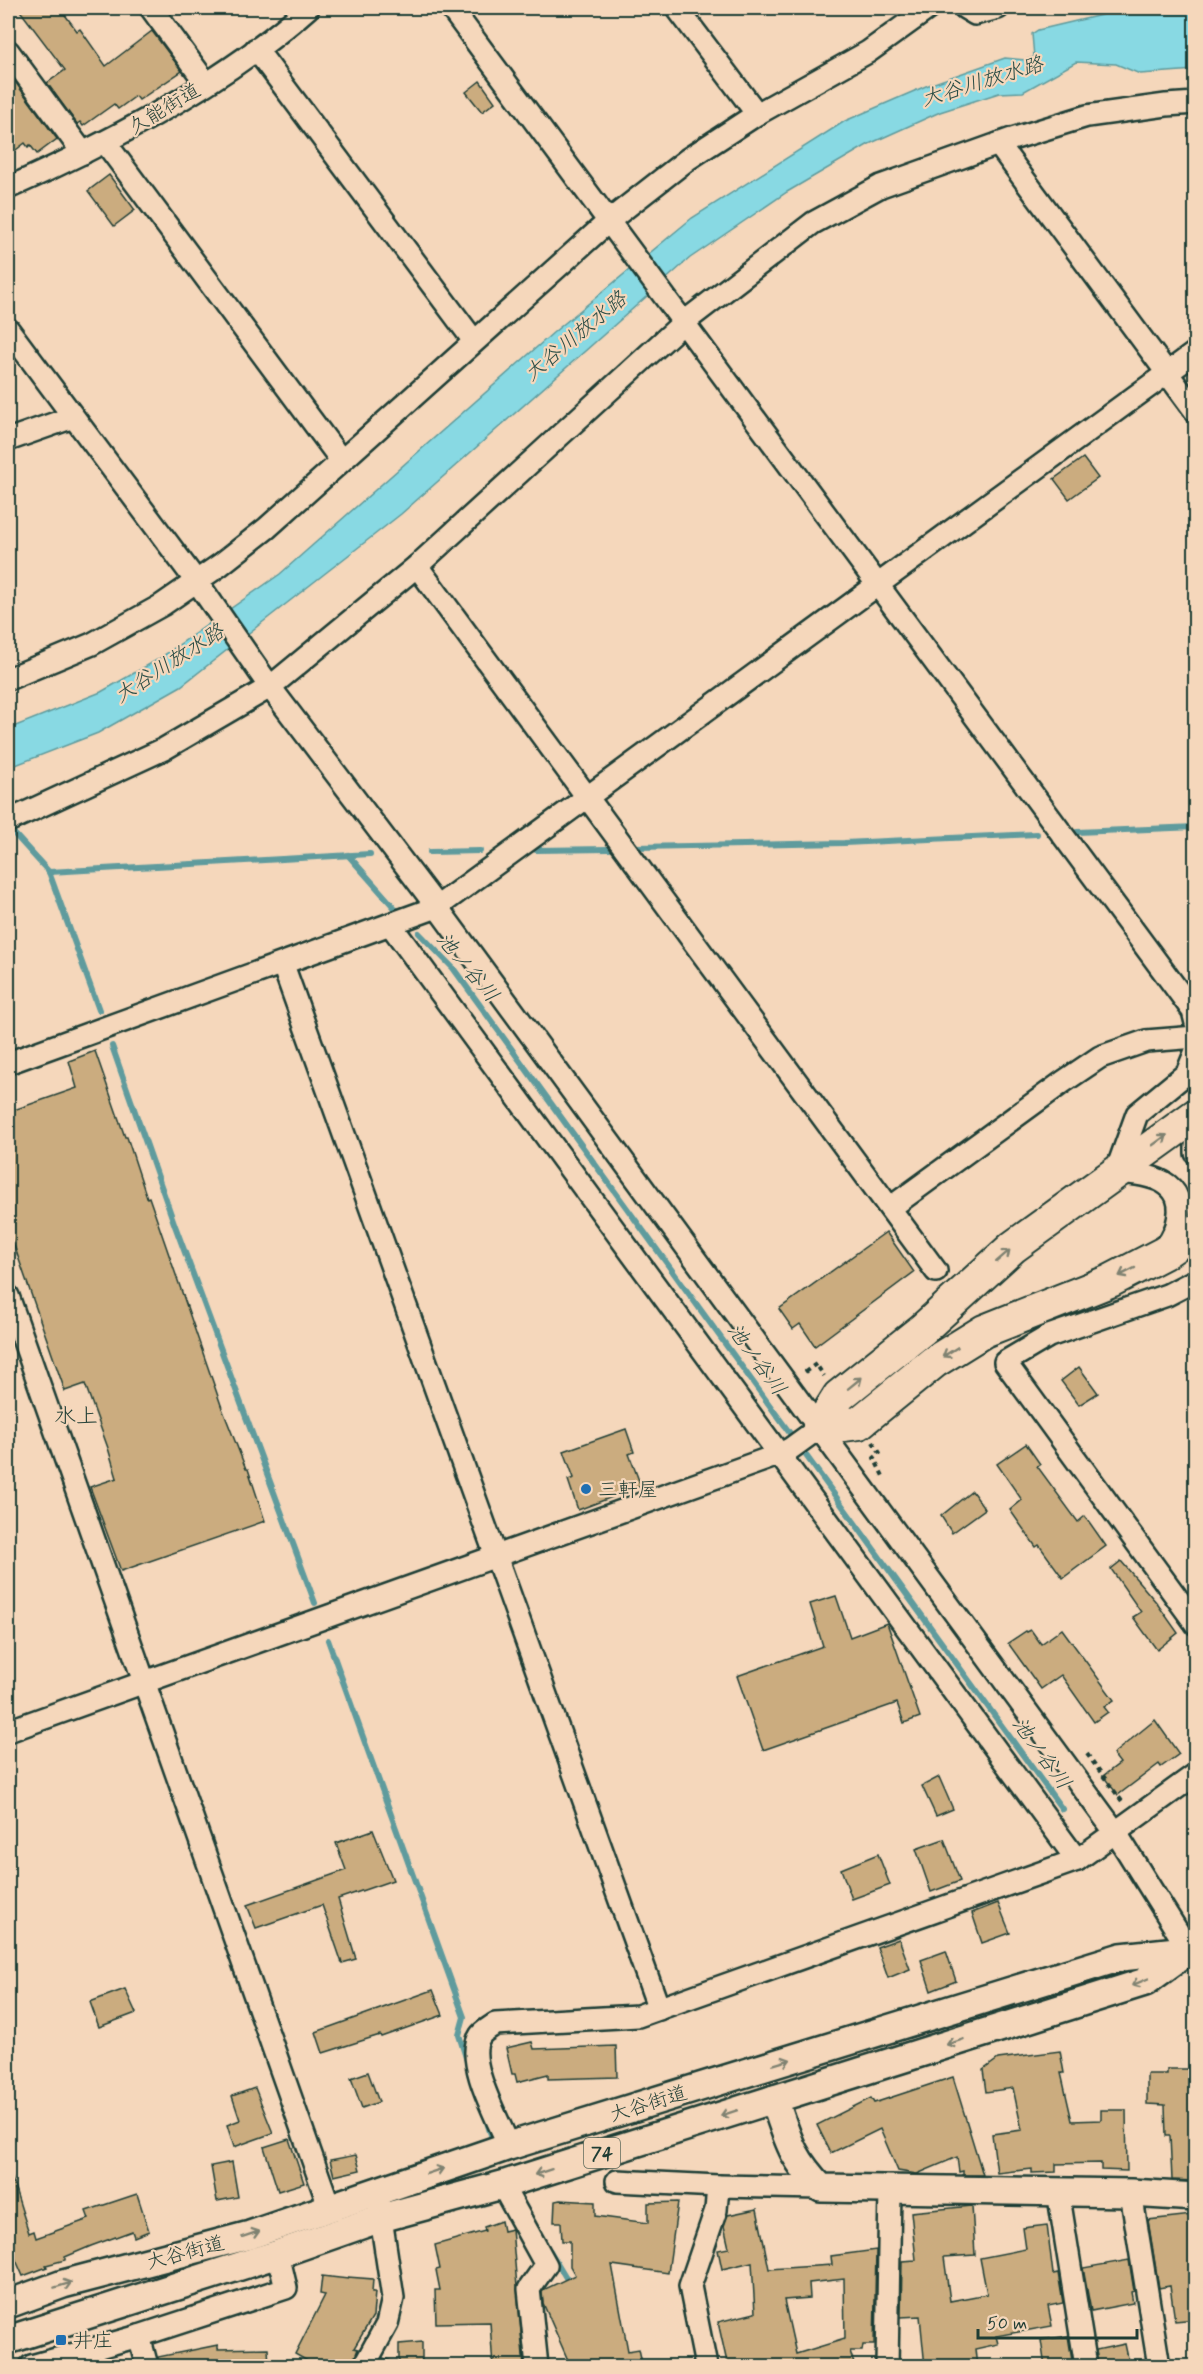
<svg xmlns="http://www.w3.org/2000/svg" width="1203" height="2374" font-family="Mynerve,'Klee One',sans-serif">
  <rect width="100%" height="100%" fill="#f5d7bb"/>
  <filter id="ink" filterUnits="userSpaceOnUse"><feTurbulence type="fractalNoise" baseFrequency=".0167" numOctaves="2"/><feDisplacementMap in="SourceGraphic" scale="12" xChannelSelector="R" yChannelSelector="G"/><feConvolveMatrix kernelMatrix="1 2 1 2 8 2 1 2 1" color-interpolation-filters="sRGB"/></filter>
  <g filter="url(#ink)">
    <path fill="#88d9e3" stroke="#5e9b9d" stroke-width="1.5" d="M1131,8H1195V70L1140,74L1116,64L1076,62L1023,92L999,93L940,112L869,144L787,192L690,258L401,514L181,686L98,733L8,768V729L101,692L157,660L280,574L554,332L692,218L845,121L926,86L1005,58L1026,60L1034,57L1032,34L1038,30Z"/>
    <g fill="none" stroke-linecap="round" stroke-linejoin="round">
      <g stroke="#5e9b9d" stroke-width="6">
        <path d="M8,827L49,872L99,1010"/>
        <path d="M1077,832L1196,827"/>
        <path d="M636,847L844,843L1037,834"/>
        <path d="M536,850L609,849"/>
        <path d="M430,852L480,851"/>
        <path d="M348,855L401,915"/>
        <path d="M49,872L370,854"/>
        <path d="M419,933L453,968L1062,1809"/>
        <path d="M112,1046L174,1223L315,1603"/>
        <path d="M328,1640L464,2017L459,2035L468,2064"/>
        <path d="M1195,2037L1196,2041"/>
        <path d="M487,2122L494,2144"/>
        <path d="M550,2251L571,2286"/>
      </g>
    </g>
    <g fill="#cbac7f" stroke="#1f3d34" stroke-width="1.5" fill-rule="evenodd">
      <path d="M18,8H60L77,31L80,29L106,66L152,31L182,71L139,100L136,96L118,109L114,104L83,126L80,122L77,124L47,83L65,70Z"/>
      <path d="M8,72L57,139L37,154L30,145L28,147L25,143L8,156Z"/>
      <path d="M480,81L495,102L482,112L466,92Z"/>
      <path d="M109,175L135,210L114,226L88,191Z"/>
      <path d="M1083,458L1098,478L1069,499L1054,479Z"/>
      <path d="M95,1051L125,1137H127L147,1198L149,1197L222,1408L246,1469H248L265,1521L121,1571L90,1487L117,1478L108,1448L85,1384L65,1391L8,1228V1112L77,1088L69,1061Z"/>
      <path d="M886,1232L914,1272L815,1346L800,1324L793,1329L779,1309Z"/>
      <path d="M1079,1367L1098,1393L1079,1405L1061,1381Z"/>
      <path d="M626,1429L634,1452L629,1454L641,1486L578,1510L568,1480L574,1478L564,1451Z"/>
      <path d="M1026,1444L1040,1464L1037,1466L1078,1522L1085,1516L1106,1546L1063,1578L1039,1545L1036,1547L1010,1510L1022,1500L997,1464Z"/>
      <path d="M972,1491L985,1509L952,1533L941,1516Z"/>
      <path d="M1121,1561L1156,1602L1178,1633L1157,1650L1133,1617L1141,1612L1111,1569Z"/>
      <path d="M836,1596L850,1637L887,1623L920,1717L904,1723L897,1703L763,1750L737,1676L823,1646L810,1604Z"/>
      <path d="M1062,1629L1114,1700L1104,1707L1108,1712L1094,1722L1061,1675L1041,1689L1008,1643L1026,1631L1027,1632L1031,1630L1041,1644Z"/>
      <path d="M1155,1720L1179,1754L1161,1767L1159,1764L1118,1795L1103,1776L1120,1763L1113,1754Z"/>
      <path d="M939,1777L953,1809L936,1816L922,1786Z"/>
      <path d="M373,1830L393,1880L338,1899L356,1959L342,1963L322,1905L256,1928L247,1905L346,1870L336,1843Z"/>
      <path d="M944,1839L960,1881L931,1892L916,1849Z"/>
      <path d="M878,1854L890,1885L852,1899L841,1869Z"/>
      <path d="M998,1903L1010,1933L982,1943L972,1913Z"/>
      <path d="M899,1939L910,1969L888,1978L877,1947Z"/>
      <path d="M946,1951L956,1981L931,1991L921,1960Z"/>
      <path d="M125,1989L136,2013L99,2027L90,2002Z"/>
      <path d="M433,1990L443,2015L381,2037L380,2035L323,2053L316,2032Z"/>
      <path d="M532,2042L534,2049L616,2046L617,2077L548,2079V2074L517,2082L515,2074H512L506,2048Z"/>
      <path d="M1060,2051L1064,2073H1061L1072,2121L1101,2120V2110H1126L1127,2171L1101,2170V2163L1056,2164V2172L1032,2173V2169L997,2173L992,2134L1022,2130L1013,2088L986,2092L983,2070L998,2059Z"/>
      <path d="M1167,2069H1193L1195,2181L1172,2180L1170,2136H1166L1165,2105L1147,2104V2074H1167Z"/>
      <path d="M368,2072L379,2102L362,2108L351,2078Z"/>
      <path d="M953,2077L983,2175H963V2171L959,2172L957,2157L917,2174L898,2171L880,2129L831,2153L817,2125L871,2098L874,2103Z"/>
      <path d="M255,2088L273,2133L234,2147L227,2125L240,2120L232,2096Z"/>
      <path d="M289,2139L304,2183L278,2191L264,2147Z"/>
      <path d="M356,2155L360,2170L334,2176L330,2160Z"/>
      <path d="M232,2162L238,2197L217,2201L211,2166Z"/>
      <path d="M11,2176L29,2233L34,2231L36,2238L89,2219L86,2211L137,2194L149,2231L134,2237L132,2231L91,2246L65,2257V2260L46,2265L47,2267L23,2276L8,2242V2177Z"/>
      <path d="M560,2200L595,2202V2216L648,2223V2203L678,2202L668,2273L612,2265L628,2351L639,2349L643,2367H571L543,2303L542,2292L545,2289L575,2275L570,2266V2241H562L561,2222H554L555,2201Z"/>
      <path d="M972,2206L975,2255L944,2257L950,2301L987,2294L980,2258L1026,2249L1023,2228L1047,2225L1053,2274L1058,2273L1063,2303L1048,2306L1052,2326L996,2336L998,2344L975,2349L977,2367H925L920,2316L901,2317L902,2261L916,2260L911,2212Z"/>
      <path d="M757,2209L769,2269L832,2265L831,2256L876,2250L874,2345H863L862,2351H850L855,2367H770V2363L773,2361L751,2367H728L718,2322L755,2313L752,2262L722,2269L718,2250L729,2248L724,2226L728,2215ZM844,2279L845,2339L796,2354L784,2300L810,2298L809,2283Z"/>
      <path d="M1192,2215L1193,2224H1196V2319L1175,2321L1170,2286L1159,2288L1148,2220Z"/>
      <path d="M501,2221L503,2231L512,2229L524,2367H493L490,2322L436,2323L435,2290H440L436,2270L440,2269L435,2245L485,2231L484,2227Z"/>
      <path d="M1129,2260L1134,2291L1131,2292L1133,2303L1091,2311L1083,2268Z"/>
      <path d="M322,2276L348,2279V2277L373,2279L372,2292H375L373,2316L354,2348L358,2349L351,2367H318L295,2354L325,2295L320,2294Z"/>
      <path d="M1068,2336L1073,2367H1045L1041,2340Z"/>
      <path d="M422,2342V2367H378L383,2358L399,2364V2344Z"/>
      <path d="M1125,2344L1130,2367H1098L1096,2350Z"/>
      <path d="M218,2345V2349L268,2348L269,2367H159L158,2357Z"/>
    </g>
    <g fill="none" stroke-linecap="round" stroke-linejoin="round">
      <g stroke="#1f3d34" stroke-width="26">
        <g id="minor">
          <path d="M151,8L206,83"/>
          <path d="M451,8L1193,1011L1196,1023"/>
          <path d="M677,8L757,114"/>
          <path d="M965,8L975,14L998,8"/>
          <path d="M256,49L474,341"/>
          <path d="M8,51L83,153"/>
          <path d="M105,142L341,460"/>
          <path d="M998,144L1196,412"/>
          <path d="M8,188C109,143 226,82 308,8"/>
          <path d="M8,329L202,589L270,687L437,907L1116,1833L1189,1950L1196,1947"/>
          <path d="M8,440L73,417"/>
          <path d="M417,566L936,1271"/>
          <path d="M8,679L92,644L162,605L220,565L267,528L610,220L688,159L757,114L868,52L929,8"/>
          <path d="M8,821L164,749L270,687L417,566L683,323L813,223L881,186L1012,139L1087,116L1166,105L1196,103"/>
          <path d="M390,924L1077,1860"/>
          <path d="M283,965L659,2009"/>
          <path d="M8,1063L437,907L1196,352"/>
          <path d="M1196,1146V1153"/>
          <path d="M890,1208L1063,1082L1100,1057L1146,1041L1196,1037"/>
          <path d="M1165,1250C1169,1242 1175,1233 1177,1225C1189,1179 1148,1174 1116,1172L1137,1114L1187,1073L1196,1051"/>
          <path d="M1196,1280L1167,1295L1049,1336L1005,1362L1196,1624"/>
          <path d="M8,1296L329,2206"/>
          <path d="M8,1731L778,1455L790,1449L819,1428"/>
          <path d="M509,2146C499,2121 464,2060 480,2036C483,2031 490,2028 495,2024L638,2016L1077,1860L1196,1774"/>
          <path d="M617,2181L718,2186"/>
          <path d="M502,2185L546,2265L529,2289L537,2366"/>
          <path d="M1058,2191L1086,2366"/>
          <path d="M1131,2193L1159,2366"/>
          <path d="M139,2336L147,2366"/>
          <path d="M31,2366L139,2336L286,2288L278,2254"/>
          <path d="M364,2366L387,2324L393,2298L379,2205"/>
          <path d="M706,2366L690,2286L716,2210L718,2186L821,2188"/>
          <path d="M887,2366L890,2190"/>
        </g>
      </g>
      <g stroke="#1f3d34" stroke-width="32">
        <g id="major">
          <path d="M774,2099C788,2139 791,2157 821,2188L1131,2193L1196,2197"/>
          <path d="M8,2304L63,2284L250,2235L509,2146L1121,1957L1186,1950"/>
          <path d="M8,2340L278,2254L381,2218L502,2185L1145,1982L1189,1950"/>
        </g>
      </g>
      <g stroke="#1f3d34" stroke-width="36">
        <g id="highway">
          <path d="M819,1428L839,1396L923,1329L1013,1247L1196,1115"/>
          <path d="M819,1428L859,1423L934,1362L984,1331L1110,1281L1164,1253L1196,1231"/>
        </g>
      </g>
      <g stroke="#1f3d34" stroke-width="4" stroke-dasharray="4.5 4.5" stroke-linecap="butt">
        <path d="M805,1372L816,1364L824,1376"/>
        <path d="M873,1442L880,1453L874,1458L884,1478"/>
        <path d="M1087,1754L1124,1804"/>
      </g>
      <use href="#minor" stroke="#f5d7bb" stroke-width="21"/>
      <use href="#major" stroke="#f5d7bb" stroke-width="27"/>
      <use href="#highway" stroke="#f5d7bb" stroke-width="32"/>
    </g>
    <defs><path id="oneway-shaft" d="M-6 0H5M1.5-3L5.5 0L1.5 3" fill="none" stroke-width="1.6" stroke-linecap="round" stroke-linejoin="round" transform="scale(1.5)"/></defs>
    <g stroke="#7f8271">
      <use href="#oneway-shaft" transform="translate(1160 1140) rotate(-36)"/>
      <use href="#oneway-shaft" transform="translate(1003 1256) rotate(-41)"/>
      <use href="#oneway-shaft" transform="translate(1127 1272) rotate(153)"/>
      <use href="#oneway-shaft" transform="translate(950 1352) rotate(148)"/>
      <use href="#oneway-shaft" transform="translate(855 1383) rotate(-39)"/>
      <use href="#oneway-shaft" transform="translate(1140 1982) rotate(157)"/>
      <use href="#oneway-shaft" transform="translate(955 2042) rotate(162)"/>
      <use href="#oneway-shaft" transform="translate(782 2062) rotate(-17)"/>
      <use href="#oneway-shaft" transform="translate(729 2113) rotate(162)"/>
      <use href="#oneway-shaft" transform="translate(435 2171) rotate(-18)"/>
      <use href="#oneway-shaft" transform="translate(543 2172) rotate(162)"/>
      <use href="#oneway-shaft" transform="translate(251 2234) rotate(-18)"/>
      <use href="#oneway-shaft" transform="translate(63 2285) rotate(-17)"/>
    </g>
  </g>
  <g fill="#1f6fb2" stroke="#f5d7bb" stroke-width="2">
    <circle cx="586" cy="1489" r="6"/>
    <rect x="55" y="2334" width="12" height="12" rx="3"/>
  </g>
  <g text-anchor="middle" stroke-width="4.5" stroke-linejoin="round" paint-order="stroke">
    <rect fill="#f5d7bb" stroke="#5f6b5c" stroke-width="1.5" x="584" y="2138" width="36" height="30" rx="4.5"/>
    <g font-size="18" font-weight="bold" fill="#1f3d34">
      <text x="602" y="2159">74</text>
    </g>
    <g font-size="20" fill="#1f3d34" stroke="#f5d7bb">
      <text transform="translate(164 108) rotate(-31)" y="7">久能街道</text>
      <text transform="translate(648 2103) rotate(-17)" y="7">大谷街道</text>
      <text transform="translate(185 2252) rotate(-15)" y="7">大谷街道</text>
    </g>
    <g font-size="20" fill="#1f3d34" stroke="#f5d7bb" text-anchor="start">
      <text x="598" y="1496">三軒屋</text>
      <text x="73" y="2347">井庄</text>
    </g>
    <g font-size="21" font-style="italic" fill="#2a4d46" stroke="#f5d7bb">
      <text transform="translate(982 81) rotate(-17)" y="7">大谷川放水路</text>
      <text transform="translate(575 336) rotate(-40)" y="7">大谷川放水路</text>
      <text transform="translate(169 663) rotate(-33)" y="7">大谷川放水路</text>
      <text transform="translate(468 967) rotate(50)" y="7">池ノ谷川</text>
      <text transform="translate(757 1359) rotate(54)" y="7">池ノ谷川</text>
      <text transform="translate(1042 1753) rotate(54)" y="7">池ノ谷川</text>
    </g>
    <g font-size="22" fill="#1f3d34" stroke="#f5d7bb">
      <text x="76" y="1423">水上</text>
    </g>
  </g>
  <rect width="1203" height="2374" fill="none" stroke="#f5d7bb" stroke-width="30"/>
  <rect x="15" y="15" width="1173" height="2344" fill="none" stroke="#1f3d34" stroke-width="2" filter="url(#ink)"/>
  <path d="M978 2329v9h159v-9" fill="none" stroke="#1f3d34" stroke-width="3"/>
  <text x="987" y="2329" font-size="18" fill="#1f3d34" stroke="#f5d7bb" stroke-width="4.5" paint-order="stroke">50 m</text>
</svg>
